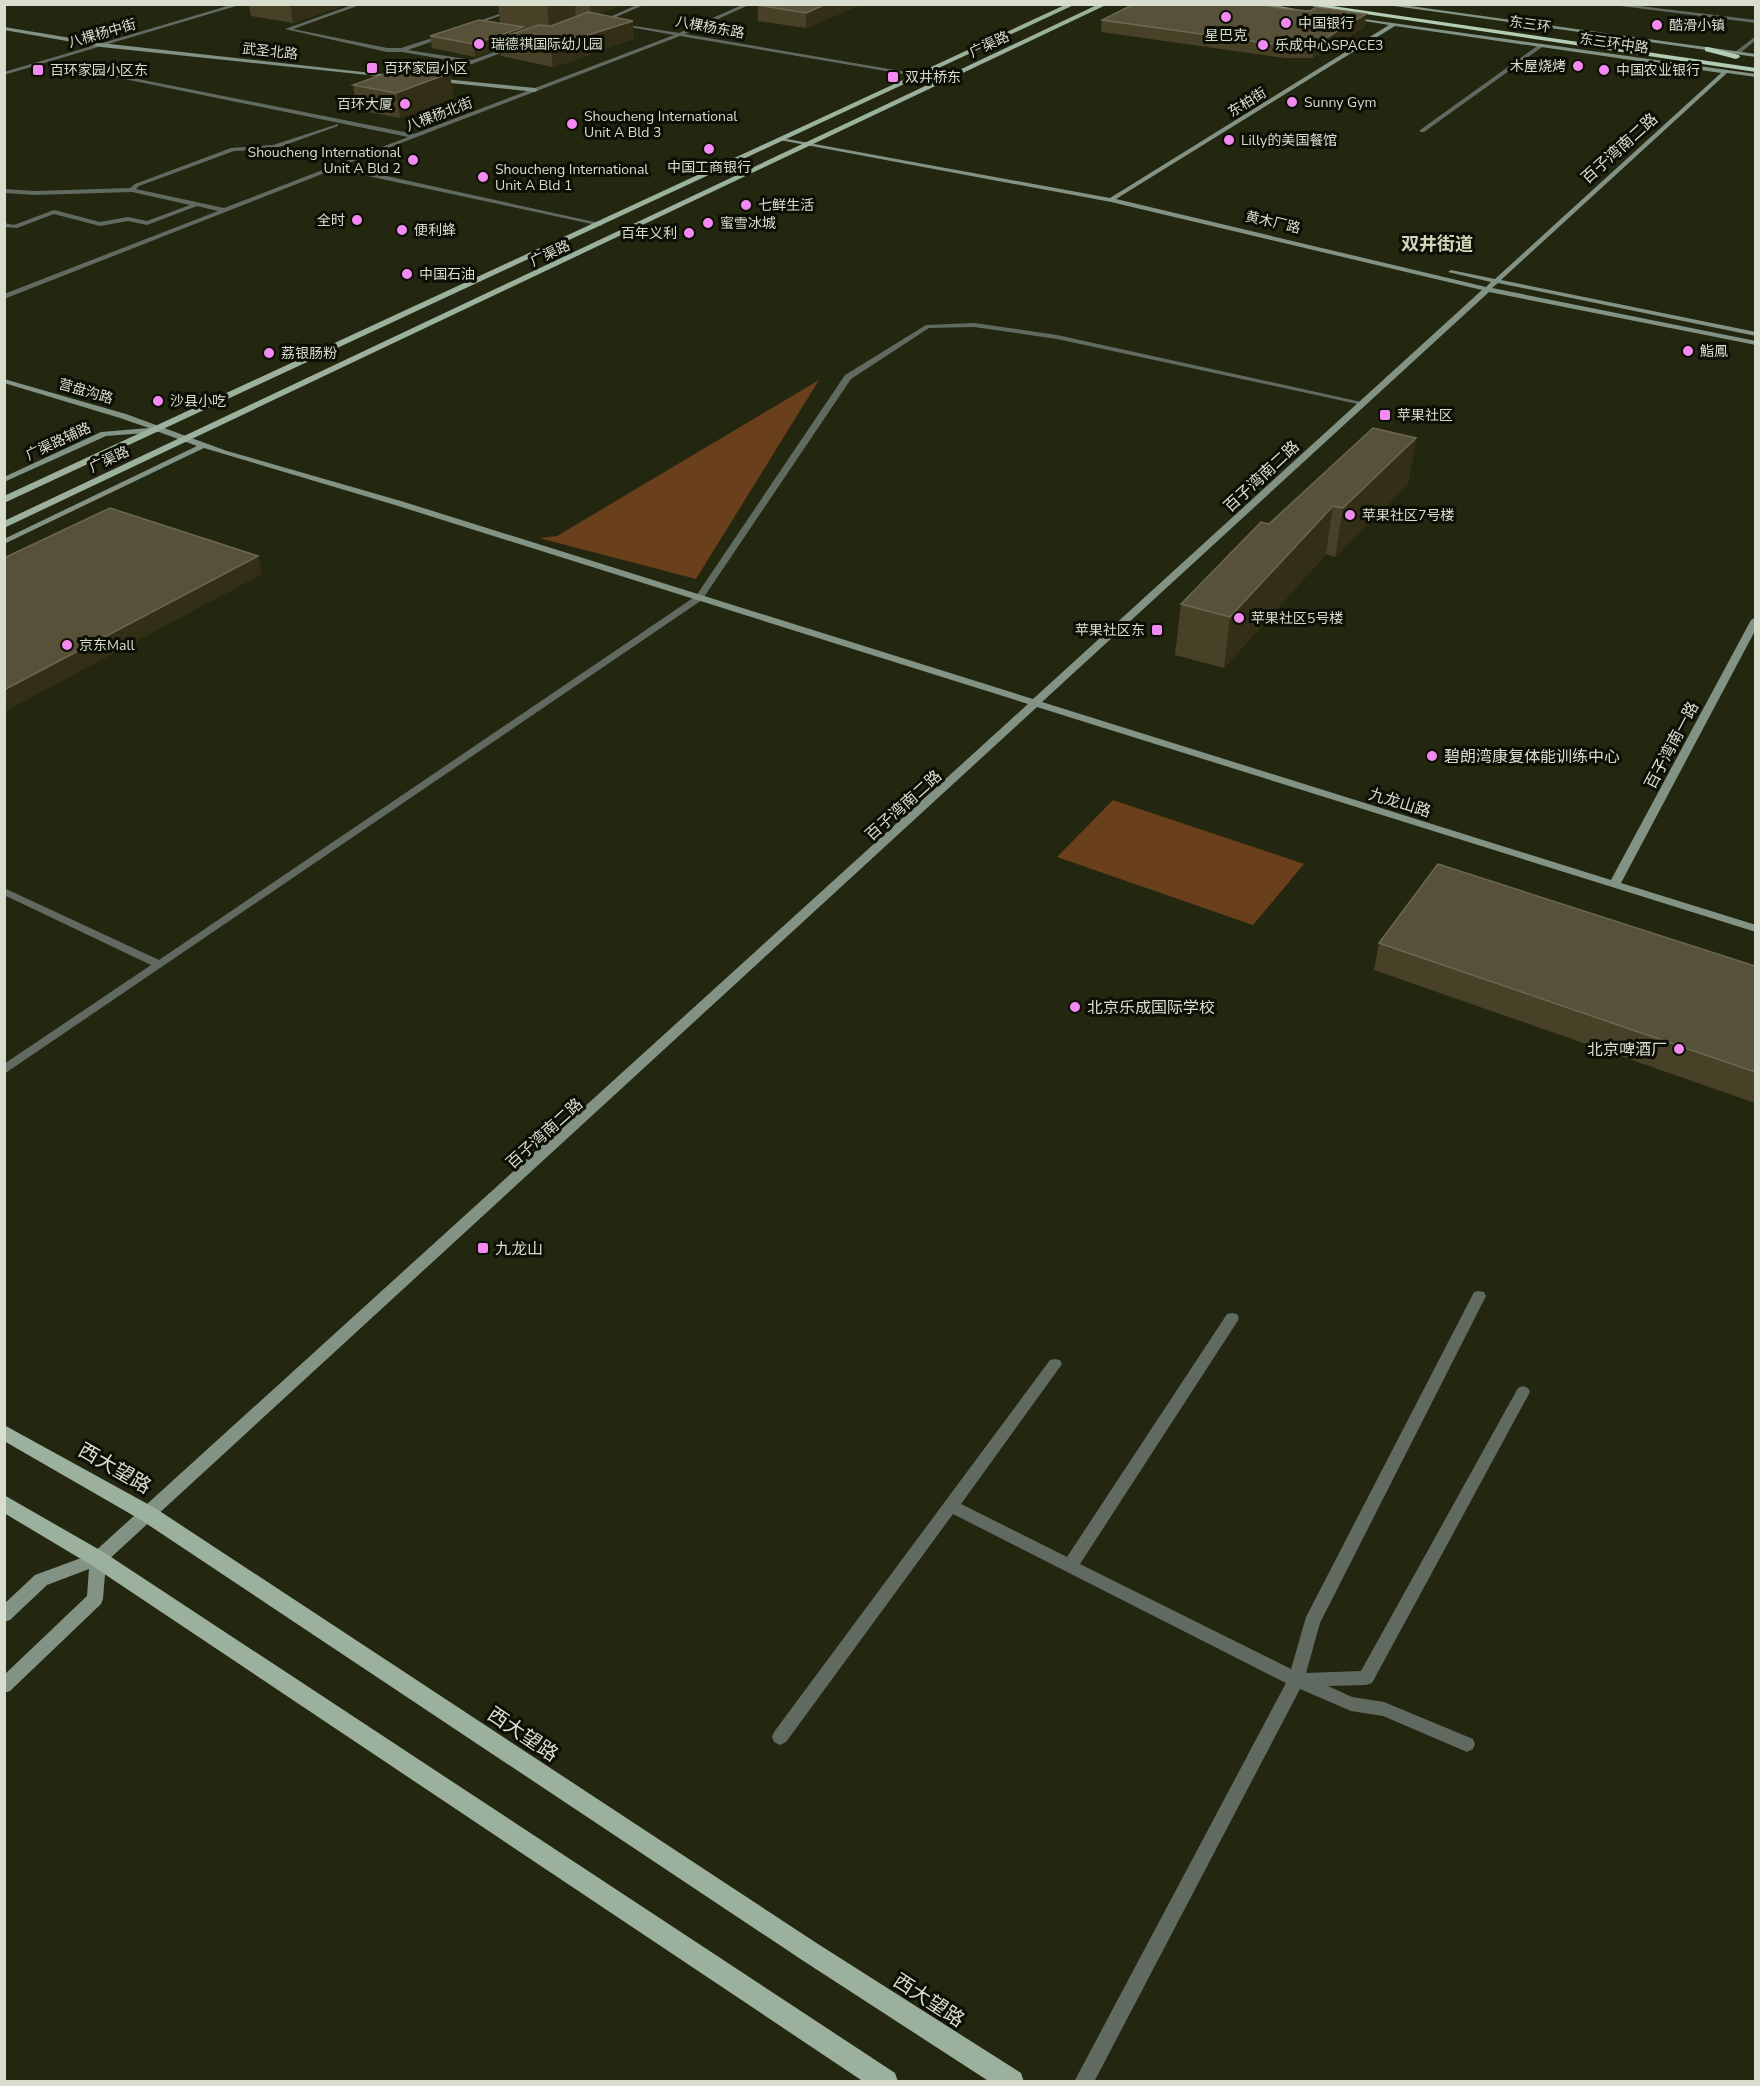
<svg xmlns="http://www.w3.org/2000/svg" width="1760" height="2086" font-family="'Nunito Sans','Noto Sans SC',sans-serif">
  <rect width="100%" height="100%" fill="#23270f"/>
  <g fill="#693f1c">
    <path d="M819,380L696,579L539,538L557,536Z"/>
    <path d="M1113,800L1304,864L1253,925L1057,857Z"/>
  </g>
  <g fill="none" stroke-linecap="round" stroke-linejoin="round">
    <g fill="#606a61" fill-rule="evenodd">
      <path d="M234,4H243L4,75V72Z"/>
      <path d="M355,4H363L293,29L387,48H401L445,34L447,36L408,50L472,60L514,45L519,46L472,64L402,52H387L285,29Z"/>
      <path d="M492,4H504L517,8L534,4L468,27V25L513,9Z"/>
      <path d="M639,4H646L600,24L596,23Z"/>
      <path d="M744,4H751L685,34L924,75L921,77L680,36L341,166L599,223L602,225L601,226L335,169L4,299V294L218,211L197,206L147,225L128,221L100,226L54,214L17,228L4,227V223L14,225L54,210L100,222L128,217L147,221L190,205L132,192L35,195L4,193V189L35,191L130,188L135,184L231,148L273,145L338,124V126L274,149L234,151L139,186L136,189L224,208L408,137L105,75L103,72L414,134L674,35L618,25L616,23L679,33Z"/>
      <path d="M1605,4H1623L1756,20V23Z"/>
      <path d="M1756,36V40L1739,54H1735V52Z"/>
      <path d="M1540,44L1545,45L1424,132H1420V130Z"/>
      <path d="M974,323L1057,335L1366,403L1362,405L1057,339L974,327L929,328L851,379L702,600L4,1074V1064L151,965L4,895V888L159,960L696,596L845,375L926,325Z"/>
      <path d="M1479,1291L1484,1292L1486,1296L1320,1623L1306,1673L1361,1671L1518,1388L1523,1386L1528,1388L1530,1392L1372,1683L1366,1685L1328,1686L1352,1697L1384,1702L1473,1739L1475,1744L1473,1749L1467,1752L1383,1716L1351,1711L1300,1689L1094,2082H1074L1286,1683L953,1514L786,1742L780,1745L774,1742L772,1737L774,1732L1050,1360L1055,1359L1060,1360L1062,1364L961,1504L1067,1557L1227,1314L1232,1313L1237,1314L1239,1318L1237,1322L1080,1564L1291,1669L1306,1617L1472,1296L1474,1292Z"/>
    </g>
    <g fill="#829284" fill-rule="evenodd">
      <path d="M1253,4H1269L1307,11L1305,12Z"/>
      <path d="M1380,4H1396L1756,54V57Z"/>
      <path d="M1350,17L1756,74V77L1727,73L1501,280L1756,332V336L1498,283L1492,288L1756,341V345L1489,292L1042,702L1611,880L1751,620L1756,617V629L1621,883L1756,925V932L1037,707L106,1562L103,1599L101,1604L10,1691L4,1693V1675L87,1596L89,1569L47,1585L10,1620L4,1622V1604L35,1575L92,1554L1028,704L395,505L204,448L4,544V539L197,446L159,432L106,436L4,482V477L101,432L149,428L120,418L4,383V379L126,414L227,451L401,501L1033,699L1482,290L1111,202L779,140L782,138L1110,198L1389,25L1352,19ZM1395,26L1721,73L1495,279L1451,270L1448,272L1491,282L1486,287L1116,199Z"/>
      <path d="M4,27L101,43L399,76L396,78L101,47L4,30Z"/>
      <path d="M434,78L535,88L538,90L535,92L432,81Z"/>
    </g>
    <g fill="#9cb09e" fill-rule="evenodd">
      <path d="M1067,4H1076L4,503V496Z"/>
      <path d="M1099,4H1108L4,528V521Z"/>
      <path d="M4,1425L155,1508L818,1944L1021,2073L1024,2082H990L802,1960L141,1520L4,1441Z"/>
      <path d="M4,1495L105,1553L895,2073L898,2082H864L91,1565L4,1513Z"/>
    </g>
    <g fill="#b3ccb6" fill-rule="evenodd">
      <path d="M1298,4H1319L1756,68V72Z"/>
      <path d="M1708,47L1739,55L1740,57L1736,59L1705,51V47Z"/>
    </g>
  </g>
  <g fill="#494028">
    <path d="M249,4H348L293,23L251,16Z"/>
    <path d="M498,4H625L597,14L634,39L591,53V55L553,67L501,56L500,48L475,57L432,48L430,36L500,23Z"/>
    <path d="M863,4L806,28L758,21V5Z"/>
    <path d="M1102,20L1365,27L1313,58H1285L1101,32Z"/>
    <path d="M450,73L453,98L400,118L357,110L353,85Z"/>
    <path d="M1416,438L1408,484L1335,557L1326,554L1224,668L1175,655L1181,604L1269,524Z"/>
    <path d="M1379,943L1755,966V1103L1374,970Z"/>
  </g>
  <g fill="#332f17">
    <path d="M290,4H348L293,23Z"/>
    <path d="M547,4H575L576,21L550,36Z"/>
    <path d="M590,4H625L591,16Z"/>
    <path d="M826,4H863L806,28V13Z"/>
    <path d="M1366,14L1365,27L1313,58L1314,45Z"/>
    <path d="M633,21L634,39L591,53V55L553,67L551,50L585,36Z"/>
    <path d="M524,27L525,39L499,38L500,48L475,57L474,44Z"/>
    <path d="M450,73L453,98L400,118L396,93Z"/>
    <path d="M1416,438L1408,484L1335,557L1343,508Z"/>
    <path d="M1333,506L1326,554L1224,668L1230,617Z"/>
    <path d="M258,556L262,574L4,712V690Z"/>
  </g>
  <g fill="#58513a" stroke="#6c6751" stroke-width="1.5">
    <path d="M759,4H826L806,13L758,5Z"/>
    <path d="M1134,4H1255L1285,9L1310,11L1317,7L1366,14L1314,45L1287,46L1102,20Z"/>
    <path d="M588,12L633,21L585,36L589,37L551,50L499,38L539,25L551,26Z"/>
    <path d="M479,20L524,27L474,44L430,36Z"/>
    <path d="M406,66L450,73L396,93L353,85Z"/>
    <path d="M1373,428L1416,438L1343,508L1333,506L1230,617L1181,604L1261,522L1269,524Z"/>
    <path d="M110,508L258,556L4,690V558Z"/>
    <path d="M1438,864L1755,966V1072L1379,943Z"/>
  </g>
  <g fill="#f38af2" stroke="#0d0f06" stroke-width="2">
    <circle cx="1226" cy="17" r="6"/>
    <circle cx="1286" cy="23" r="6"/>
    <circle cx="1657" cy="25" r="6"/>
    <circle cx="479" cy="44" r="6"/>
    <circle cx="1263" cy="45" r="6"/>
    <circle cx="1578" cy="66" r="6"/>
    <rect x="366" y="62" width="12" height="12" rx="3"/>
    <rect x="32" y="64" width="12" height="12" rx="3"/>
    <circle cx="1604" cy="70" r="6"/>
    <rect x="887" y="71" width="12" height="12" rx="3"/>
    <circle cx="1292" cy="102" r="6"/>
    <circle cx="405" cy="104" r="6"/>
    <circle cx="572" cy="124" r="6"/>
    <circle cx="1229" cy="140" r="6"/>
    <circle cx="709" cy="149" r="6"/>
    <circle cx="413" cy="160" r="6"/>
    <circle cx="483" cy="177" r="6"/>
    <circle cx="746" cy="205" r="6"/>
    <circle cx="357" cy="220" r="6"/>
    <circle cx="708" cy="223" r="6"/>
    <circle cx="402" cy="230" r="6"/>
    <circle cx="689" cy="233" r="6"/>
    <circle cx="407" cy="274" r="6"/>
    <circle cx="1688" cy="351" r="6"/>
    <circle cx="269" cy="353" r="6"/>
    <circle cx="158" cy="401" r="6"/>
    <rect x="1379" y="409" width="12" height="12" rx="3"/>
    <circle cx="1350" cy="515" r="6"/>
    <circle cx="1239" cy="618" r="6"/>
    <rect x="1151" y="624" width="12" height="12" rx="3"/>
    <circle cx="67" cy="645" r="6"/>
    <circle cx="1432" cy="756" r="6"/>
    <circle cx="1075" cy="1007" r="6"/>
    <circle cx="1679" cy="1049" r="6"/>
    <rect x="477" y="1242" width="12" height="12" rx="3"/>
  </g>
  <g text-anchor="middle" stroke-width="6" stroke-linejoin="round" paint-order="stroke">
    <g font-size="14" fill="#d9ddce" stroke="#0d0f06" text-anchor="start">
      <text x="1298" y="28">中国银行</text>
      <text x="1669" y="30">酷滑小镇</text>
      <text x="1226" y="40" text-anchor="middle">星巴克</text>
      <text x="491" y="49">瑞德祺国际幼儿园</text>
      <text x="1275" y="50">乐成中心SPACE3</text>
      <text x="1566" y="71" text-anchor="end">木屋烧烤</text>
      <text x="384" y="73">百环家园小区</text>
      <text x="50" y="75">百环家园小区东</text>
      <text x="1616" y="75">中国农业银行</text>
      <text x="905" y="82">双井桥东</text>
      <text x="1304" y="107">Sunny Gym</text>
      <text x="393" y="109" text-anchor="end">百环大厦</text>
      <text x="584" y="121">Shoucheng International<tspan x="584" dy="16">Unit A Bld 3</tspan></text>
      <text x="1241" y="145">Lilly的美国餐馆</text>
      <text x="401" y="157" text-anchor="end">Shoucheng International<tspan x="401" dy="16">Unit A Bld 2</tspan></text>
      <text x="709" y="172" text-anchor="middle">中国工商银行</text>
      <text x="495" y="174">Shoucheng International<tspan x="495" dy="16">Unit A Bld 1</tspan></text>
      <text x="758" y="210">七鲜生活</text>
      <text x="345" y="225" text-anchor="end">全时</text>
      <text x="720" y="228">蜜雪冰城</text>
      <text x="414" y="235">便利蜂</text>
      <text x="677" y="238" text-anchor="end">百年义利</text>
      <text x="419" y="279">中国石油</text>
      <text x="1700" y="356">鮨鳳</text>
      <text x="281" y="358">荔银肠粉</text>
      <text x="170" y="406">沙县小吃</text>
      <text x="1397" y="420">苹果社区</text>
      <text x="1362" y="520">苹果社区7号楼</text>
      <text x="1251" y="623">苹果社区5号楼</text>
      <text x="1145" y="635" text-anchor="end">苹果社区东</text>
      <text x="79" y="650">京东Mall</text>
    </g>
    <g font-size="14" fill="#d9ddce" stroke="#0d0f06">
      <text transform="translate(1530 24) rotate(8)" y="5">东三环</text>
      <text transform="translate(710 27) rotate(10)" y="5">八棵杨东路</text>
      <text transform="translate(102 33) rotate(-16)" y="5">八棵杨中街</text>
      <text transform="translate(1614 43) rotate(8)" y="5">东三环中路</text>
      <text transform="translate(989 44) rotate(-25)" y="5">广渠路</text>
      <text transform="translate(270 51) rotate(6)" y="5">武圣北路</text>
      <text transform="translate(1247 102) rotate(-32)" y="5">东柏街</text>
      <text transform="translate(439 114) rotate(-21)" y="5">八棵杨北街</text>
      <text transform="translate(1273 222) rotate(13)" y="5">黄木厂路</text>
      <text transform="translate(550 253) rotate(-25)" y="5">广渠路</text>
      <text transform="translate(86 391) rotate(16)" y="5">营盘沟路</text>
      <text transform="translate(58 441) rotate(-25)" y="5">广渠路辅路</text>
      <text transform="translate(109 459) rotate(-25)" y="5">广渠路</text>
    </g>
    <g font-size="16" fill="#d9ddce" stroke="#0d0f06">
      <text transform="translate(1619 148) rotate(-42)" y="6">百子湾南二路</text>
      <text transform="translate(1261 476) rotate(-43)" y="6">百子湾南二路</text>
      <text transform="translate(1671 745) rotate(-62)" y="6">百子湾南一路</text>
      <text transform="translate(1400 802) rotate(17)" y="6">九龙山路</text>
      <text transform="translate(903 805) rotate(-42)" y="6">百子湾南二路</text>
      <text transform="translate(544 1133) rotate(-42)" y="6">百子湾南二路</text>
    </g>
    <g font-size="16" fill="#d9ddce" stroke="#0d0f06" text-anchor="start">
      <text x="1444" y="762">碧朗湾康复体能训练中心</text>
      <text x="1087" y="1013">北京乐成国际学校</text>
      <text x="1667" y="1055" text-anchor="end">北京啤酒厂</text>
      <text x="495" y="1254">九龙山</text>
    </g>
    <g font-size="18" font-weight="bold" fill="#cfd6b8" stroke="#0d0f06">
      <text x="1437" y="250">双井街道</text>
    </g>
    <g font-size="20" fill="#d9ddce" stroke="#0d0f06">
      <text transform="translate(115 1468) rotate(30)" y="7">西大望路</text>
      <text transform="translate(523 1734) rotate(34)" y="7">西大望路</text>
      <text transform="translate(929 2000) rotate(33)" y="7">西大望路</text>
    </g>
  </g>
  <rect width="1760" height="2086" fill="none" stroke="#d9ddce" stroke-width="12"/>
</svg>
